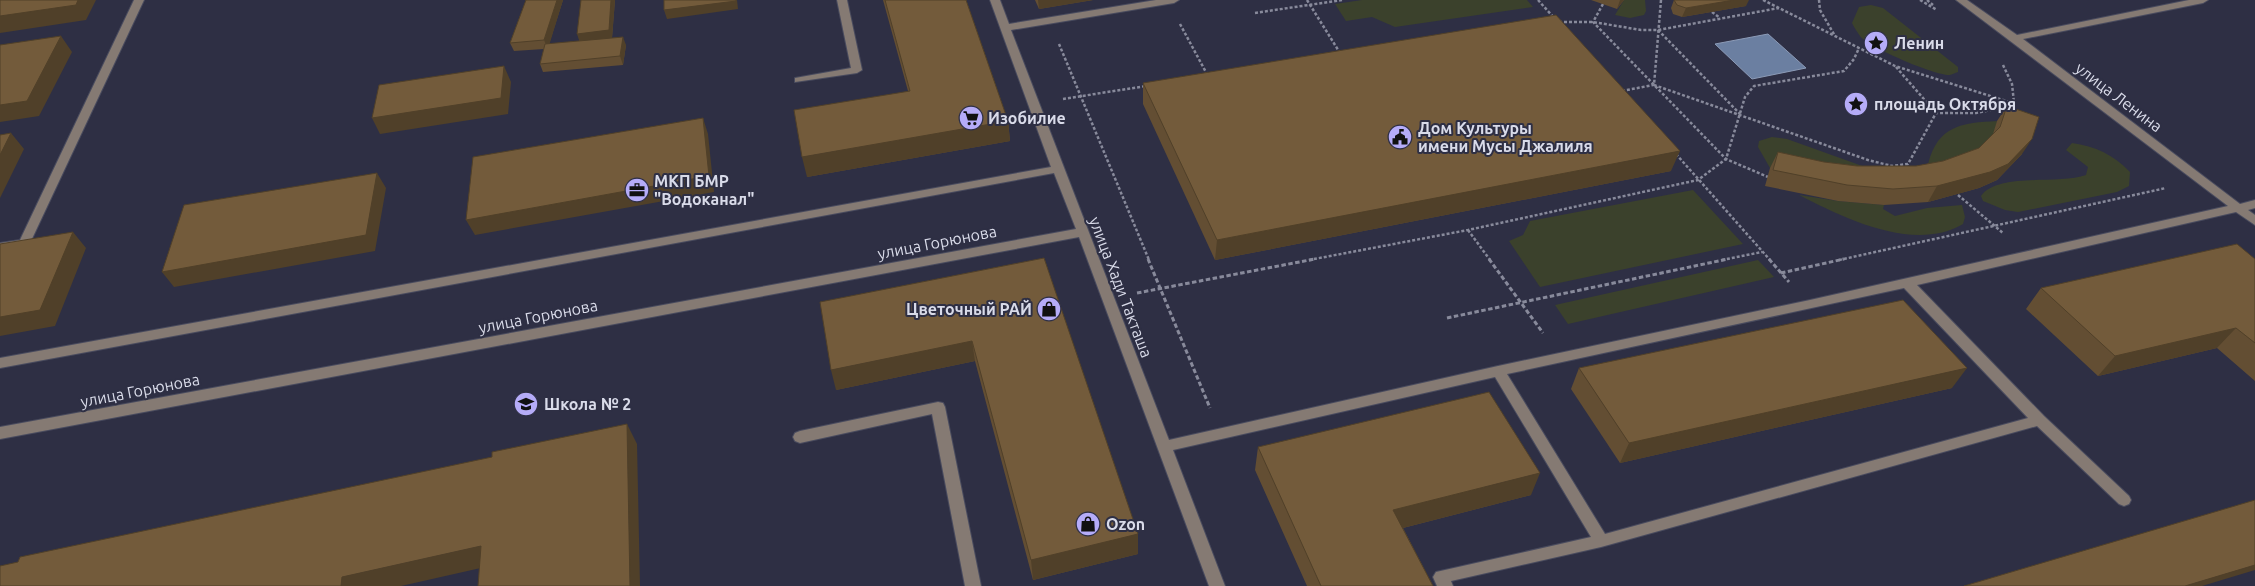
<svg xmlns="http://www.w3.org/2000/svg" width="2255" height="586" font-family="Ubuntu,sans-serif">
  <rect width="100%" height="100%" fill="#2e2f44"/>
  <g fill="#3b412c">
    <path d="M1362,0H1527L1533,7L1395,27L1372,17L1346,21L1335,4Z"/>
    <path d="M1624,0H1645L1646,11L1644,15L1630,18L1615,15Z"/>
    <path d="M1871,5L1883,8L1958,67V72C1957,72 1951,75 1950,75C1936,76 1870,48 1860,36C1857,32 1854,27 1852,23L1859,7Z"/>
    <path d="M1997,121L1994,133L1969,163L1928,164C1938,125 1962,123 1997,121Z"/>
    <path d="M1772,137L1787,139L1907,182L1786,172L1770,168L1758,147L1759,141Z"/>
    <path d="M2072,143C2095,146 2114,155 2130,172L2129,186L2117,192L2018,212L2005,210L1983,201L1981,196C1998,172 2058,185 2086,175L2088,167L2066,150Z"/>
    <path d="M1693,190L1743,244L1540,287L1509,241L1523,235L1530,221Z"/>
    <path d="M1799,195L1838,201L1884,205L1883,209L1895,216L1927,208L1962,205L1965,217L1963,224C1914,253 1844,218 1799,195Z"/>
    <path d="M1758,260L1774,277L1568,324L1555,305Z"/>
  </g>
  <path fill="#6b7fa1" stroke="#8c9bb7" d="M1768,34L1806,68L1752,79L1715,44Z"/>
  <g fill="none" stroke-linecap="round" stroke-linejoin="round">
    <g stroke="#494b5e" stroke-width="2">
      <g id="minor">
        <path d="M134,0H144L30,243L24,247L0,251V243L20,240Z"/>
        <path d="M837,0H847L862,70L857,73L795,82V78L851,68Z"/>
        <path d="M990,0H1000L1009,24L1156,0H1179L1174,3L1011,30L1169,440L1498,366L1810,300L2228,206L1956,0H1967L2017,35L2189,0H2208L2203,3L2023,39L2240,204L2255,200V208L2248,210L2255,215V225L2236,212L1917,285L2044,416L2129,496L2131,500L2129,504L2124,506L2119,504L2037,426L1601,547L1451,581L1453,586H1437L1433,577L1436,572L1591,537L1495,377L1173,450L1225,586H1209L1079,237L0,439V427L1076,229L1054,173L0,368V358L1051,167ZM1904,288L2028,418L1605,534L1507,374Z"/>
        <path d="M938,402L943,403L945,407L981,586H965L932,414L800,443L795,441L793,437L795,433L800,431Z"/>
      </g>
    </g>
    <g stroke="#888a9b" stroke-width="2.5" stroke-dasharray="3 2" stroke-linecap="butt">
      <path d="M1307,0L1340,53"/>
      <path d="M1538,0L1555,19"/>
      <path d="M1661,0L1654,85L1868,160L1892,166L1908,164L1936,113"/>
      <path d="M1763,0L1895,66L2016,104"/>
      <path d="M1819,0L1820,10L1835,36"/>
      <path d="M1920,0L1937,10"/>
      <path d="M1927,0L1933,5"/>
      <path d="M1603,4L1593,22L1726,159L1768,177"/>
      <path d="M1712,12L1720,18"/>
      <path d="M1255,13L1342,0"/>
      <path d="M1559,22H1593L1641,30H1658L1779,8"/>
      <path d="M1180,24L1208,76"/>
      <path d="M1658,30L1740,114"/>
      <path d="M1059,44L1149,260"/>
      <path d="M2003,65L2012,84L2015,112"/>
      <path d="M1896,67L1936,113H1976L2015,105"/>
      <path d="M1622,91L1653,85"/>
      <path d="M1063,99L1146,86"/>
      <path d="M1676,154L1770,260"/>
      <path d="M1958,195L2003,233"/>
      <path d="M1468,230L1490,260"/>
      <path d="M1309,260L1468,230L1698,180L1726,159L1745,97L1754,86L1844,71L1854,59L1859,48"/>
      <path d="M1722,260L1762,252"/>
      <path d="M1839,260L2166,188"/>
    </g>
    <g stroke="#888a9b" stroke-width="3" stroke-dasharray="4.5 2.5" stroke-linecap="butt">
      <path d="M1148,259L1210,408"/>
      <path d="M1489,259L1543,333"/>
      <path d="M1769,259L1789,282"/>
      <path d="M1781,273L1844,259"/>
      <path d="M1137,293L1315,259"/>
      <path d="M1447,318L1728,259"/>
    </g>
    <use href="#minor" fill="#857a73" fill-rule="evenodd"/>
  </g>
  <g fill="#634e33">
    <path d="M526,0H563L549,44L579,41L581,0H615L612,38L626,45L623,65L543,72L540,64L544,49L514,51L510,43Z"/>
    <path d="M883,0H966L1008,121L1010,141L807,177L908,91Z"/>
    <path d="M1035,0H1093L1039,9Z"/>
    <path d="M1591,0H1624L1617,9Z"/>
    <path d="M1674,0L1746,6L1682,17L1673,14L1671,8Z"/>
    <path d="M1143,83L1671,171L1215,260L1143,104Z"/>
    <path d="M2007,106L2022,154L1997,180L1979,188L1928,202L1884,205L1838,201L1765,186L1770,168L1778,152L1824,162L1857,166H1916L1943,161L1979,148L1993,134L1997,121Z"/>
    <path d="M1044,258L1138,554L1033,580L975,361L836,390Z"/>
    <path d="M2255,259V381L2217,348L2098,376L2026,309L2041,288Z"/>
    <path d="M1579,368L1952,388L1620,463L1571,389Z"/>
    <path d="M1258,447L1531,495L1403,528L1433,586H1307L1255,470Z"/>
  </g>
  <g fill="#504029">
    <path d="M78,0H96L86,20L0,33V16Z"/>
    <path d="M557,0H563L548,49L544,40Z"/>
    <path d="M611,0H615L612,38L580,43L577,34Z"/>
    <path d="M737,0L738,9L667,19L664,10Z"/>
    <path d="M1038,0H1093L1039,9Z"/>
    <path d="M1620,0H1624L1617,9Z"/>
    <path d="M1734,0H1749L1746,6L1682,17L1686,8Z"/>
    <path d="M61,36L72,52L39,116L0,122V105Z"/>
    <path d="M623,37L626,45L623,65L620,56Z"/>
    <path d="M504,66L511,82L508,114L380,134L372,118Z"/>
    <path d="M703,118L708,134L714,192L475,235L466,220Z"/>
    <path d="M1008,121L1010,141L807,177L802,157Z"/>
    <path d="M11,133L24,149L0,198V155Z"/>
    <path d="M2032,139L2022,154L1997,180L1979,188L1928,202L1937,186Z"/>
    <path d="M1680,151L1671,171L1215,260L1217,240Z"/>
    <path d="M377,173L386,188L375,251L174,287L162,272Z"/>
    <path d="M73,232L86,248L55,326L0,336V317Z"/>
    <path d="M2236,328L2217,348L2098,376L2115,356Z"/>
    <path d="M972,341L975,361L836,390L831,370Z"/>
    <path d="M1967,368L1952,388L1620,463L1629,443Z"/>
    <path d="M627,424L637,444L640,586H630Z"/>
    <path d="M1540,473L1531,495L1387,532L1393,510Z"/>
    <path d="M1138,534V554L1033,580L1031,560Z"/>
    <path d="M481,546L494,565L401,586H341L342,577Z"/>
    <path d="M2255,565V570L2202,586H2185Z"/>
  </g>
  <g fill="#735b3b" stroke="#504029">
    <path d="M0,0H78L76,5L0,16Z"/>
    <path d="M526,0H557L544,40L510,43Z"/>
    <path d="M581,0H611L609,30L577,34Z"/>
    <path d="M664,0H736V1L664,10Z"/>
    <path d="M885,0H966L1008,121L802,157L794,110L910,91Z"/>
    <path d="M1674,0H1734L1686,8L1677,5Z"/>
    <path d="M1556,15L1680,151L1217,240L1143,83Z"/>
    <path d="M61,36L27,101L0,105V45Z"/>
    <path d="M623,37L620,56L540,64L545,44Z"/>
    <path d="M504,66L501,98L372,118L379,85Z"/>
    <path d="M2007,106L2039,117L2032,139L2008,164L1990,172L1937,186L1893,189L1847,185L1773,170L1778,152L1824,162L1857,166H1916L1943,161L1979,148L2000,127Z"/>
    <path d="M703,118L709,176L466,220L473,157Z"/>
    <path d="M11,133L0,155V135Z"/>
    <path d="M377,173L366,235L162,272L184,205Z"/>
    <path d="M73,232L40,310L0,317V244Z"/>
    <path d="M2237,244L2255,259V343L2236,328L2115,356L2041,288Z"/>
    <path d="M1044,258L1138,534L1031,560L972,341L831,370L820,302Z"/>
    <path d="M1903,300L1967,368L1629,443L1579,368Z"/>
    <path d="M1489,392L1540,473L1393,510L1433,586H1321L1258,447Z"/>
    <path d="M627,424L630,586H478L481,546L342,577L341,586H0V566L18,562L20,557L492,457V452Z"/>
    <path d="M2255,500V565L2185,586H1964Z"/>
  </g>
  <defs>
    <g id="sight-disc" transform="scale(1.25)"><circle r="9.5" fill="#b5acf8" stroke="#2e2f44"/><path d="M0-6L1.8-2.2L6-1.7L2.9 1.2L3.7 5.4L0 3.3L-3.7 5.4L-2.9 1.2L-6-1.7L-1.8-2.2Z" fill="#111"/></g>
    <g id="supermarket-disc" transform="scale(1.25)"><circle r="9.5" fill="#b5acf8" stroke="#2e2f44"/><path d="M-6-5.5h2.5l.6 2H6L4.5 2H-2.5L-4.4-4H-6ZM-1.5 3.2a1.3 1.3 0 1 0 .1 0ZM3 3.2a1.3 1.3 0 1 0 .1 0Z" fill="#111"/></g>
    <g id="civic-disc" transform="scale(1.25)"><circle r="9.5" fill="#b5acf8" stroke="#2e2f44"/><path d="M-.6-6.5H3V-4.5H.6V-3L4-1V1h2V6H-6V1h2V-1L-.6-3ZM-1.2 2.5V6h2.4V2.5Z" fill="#111"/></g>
    <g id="office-disc" transform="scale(1.25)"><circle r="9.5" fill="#b5acf8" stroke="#2e2f44"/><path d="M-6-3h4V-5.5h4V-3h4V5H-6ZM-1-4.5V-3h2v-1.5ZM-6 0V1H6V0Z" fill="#111"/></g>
    <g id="shop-disc" transform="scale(1.25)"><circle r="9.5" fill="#b5acf8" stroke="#2e2f44"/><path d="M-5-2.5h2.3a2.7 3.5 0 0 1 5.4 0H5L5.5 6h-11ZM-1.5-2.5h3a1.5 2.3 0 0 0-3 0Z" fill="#111"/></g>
    <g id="school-disc" transform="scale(1.25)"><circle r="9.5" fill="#b5acf8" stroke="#2e2f44"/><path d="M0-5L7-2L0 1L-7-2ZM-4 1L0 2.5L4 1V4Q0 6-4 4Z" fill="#111"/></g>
  </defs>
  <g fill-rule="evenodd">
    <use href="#sight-disc" x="1876" y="43"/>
    <use href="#sight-disc" x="1856" y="104"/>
    <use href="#supermarket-disc" x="971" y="118"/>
    <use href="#civic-disc" x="1400" y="137"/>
    <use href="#office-disc" x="637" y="190"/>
    <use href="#shop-disc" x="1049" y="309"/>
    <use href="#school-disc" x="526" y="404"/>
    <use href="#shop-disc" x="1088" y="524"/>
  </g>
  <g text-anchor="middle" stroke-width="4" stroke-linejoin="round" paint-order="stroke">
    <g font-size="16" font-weight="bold" fill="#d9dbe9" stroke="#2e2f44" text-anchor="start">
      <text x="1894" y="49">Ленин</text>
      <text x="1874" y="110">площадь Октября</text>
      <text x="988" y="124">Изобилие</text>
      <text x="1418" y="134">Дом Культуры<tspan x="1418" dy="18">имени Мусы Джалиля</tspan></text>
      <text x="654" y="187">МКП БМР<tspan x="654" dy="18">"Водоканал"</tspan></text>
      <text x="1032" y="315" text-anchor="end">Цветочный РАЙ</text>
      <text x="544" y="410">Школа № 2</text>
      <text x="1106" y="530">Ozon</text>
    </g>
    <g font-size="16" fill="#d9dbe9" stroke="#2e2f44">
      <text transform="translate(2119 97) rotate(37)" y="6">улица Ленина</text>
      <text transform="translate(937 242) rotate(-11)" y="6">улица Горюнова</text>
      <text transform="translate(1121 287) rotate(69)" y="6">улица Хади Такташа</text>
      <text transform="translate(538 316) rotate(-11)" y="6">улица Горюнова</text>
      <text transform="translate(140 390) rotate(-11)" y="6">улица Горюнова</text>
    </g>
  </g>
</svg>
